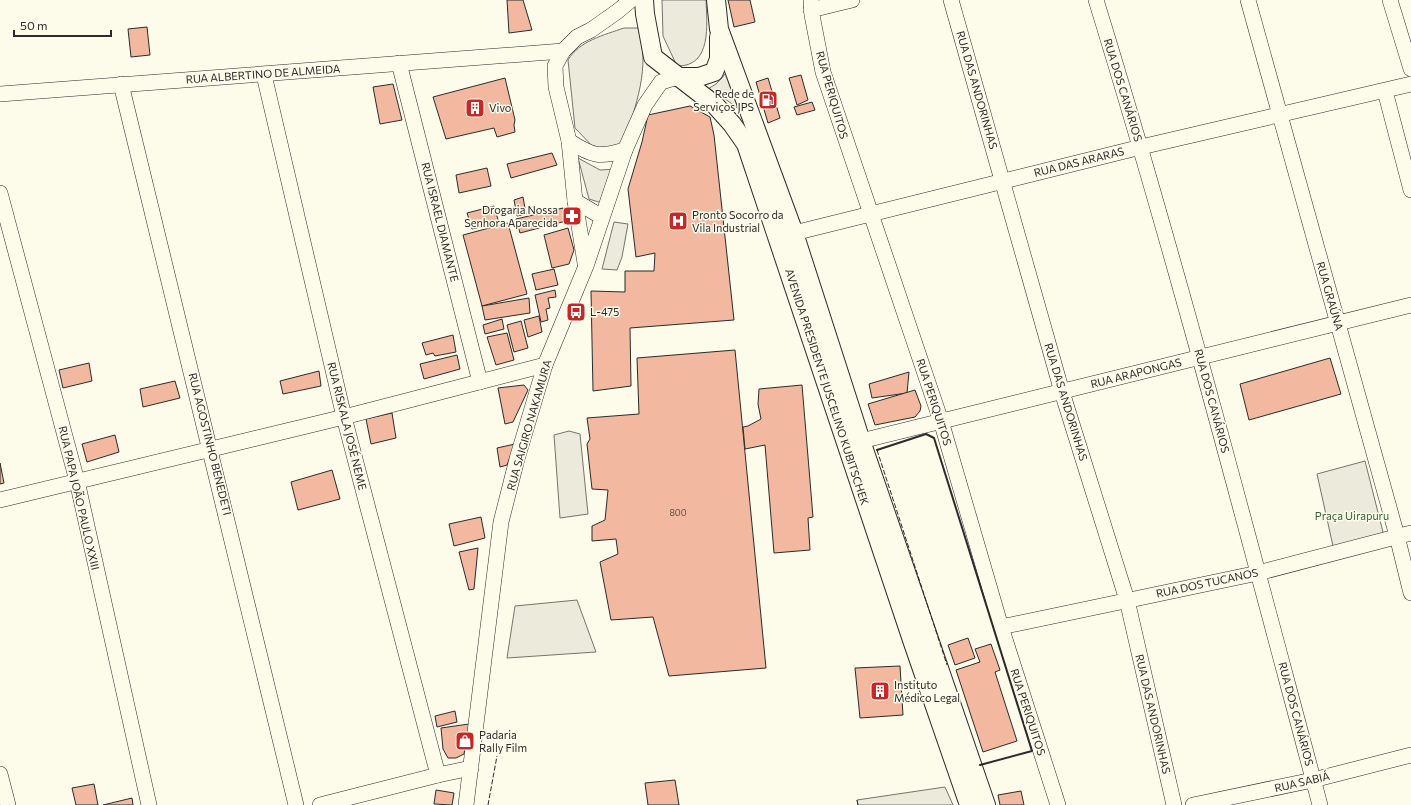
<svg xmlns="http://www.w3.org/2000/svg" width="1411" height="805" font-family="Commissioner,sans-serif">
  <rect width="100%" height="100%" fill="#fdfbea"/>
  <g fill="#ecebdb" stroke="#74746e">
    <path d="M662,0H706C707,24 712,67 677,66L663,36Z"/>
    <path d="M624,28H638C651,66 636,106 623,144L596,150L575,128L568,60C579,41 604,35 624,28Z"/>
    <path d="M729,70L746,114L721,96L706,90L716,84Z"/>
    <path d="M578,158L600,170L617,169L605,204L589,199Z"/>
    <path d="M1365,461L1384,536L1333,546L1317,474Z"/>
    <path d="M945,787L953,805H858L857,800Z"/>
  </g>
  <g fill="#eceadb" stroke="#74746e">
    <path d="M614,222L628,224L622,257L617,270L602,269Z"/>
    <path d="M569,431L580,434L588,514L560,518L554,435Z"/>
    <path d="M577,600L596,652L507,658L515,606Z"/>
  </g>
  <g fill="#f2b8a0" stroke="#2b2b2b">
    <path d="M507,0H523L532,30L509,33Z"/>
    <path d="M728,0H750L755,22L734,27Z"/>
    <path d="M147,27L150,55L131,57L128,29Z"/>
    <path d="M801,75L808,100L797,105L789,78Z"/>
    <path d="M505,78L515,120L514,125L515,132L497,137L494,128L446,139L433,97Z"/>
    <path d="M768,78L780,118L768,123L756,82Z"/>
    <path d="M393,84L402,120L380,124L373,87Z"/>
    <path d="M812,102L815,110L797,115L794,107Z"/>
    <path d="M690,106L710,117L714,135L734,320L630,328L631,386L593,391L591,291L625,292V271H654L655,253L636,257L628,189L642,142L648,115Z"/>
    <path d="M552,153L557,165L511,178L507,164Z"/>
    <path d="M487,168L491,186L459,193L456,175Z"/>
    <path d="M523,197L526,214L517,216L514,200Z"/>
    <path d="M494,206L499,223L472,229L467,213Z"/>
    <path d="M563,208L566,221L520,233L516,219Z"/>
    <path d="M508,223L527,294L482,306L463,235Z"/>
    <path d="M568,228L574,250L569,264L552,268L544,235Z"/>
    <path d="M554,269L558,285L536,290L532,274Z"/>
    <path d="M555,290L556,297L548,298L550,308L546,309L548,320L541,322L535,295Z"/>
    <path d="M529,298L530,313L485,320L482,306Z"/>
    <path d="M539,316L542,332L528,337L524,320Z"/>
    <path d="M502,319L504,329L485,334L483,325Z"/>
    <path d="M521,321L528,348L514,352L507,325Z"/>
    <path d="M507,333L514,360L496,365L487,337Z"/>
    <path d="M453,335L456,352L435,356L433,353L426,355L422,343Z"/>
    <path d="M735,350L766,668L669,676L653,617L611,620L600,562L618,554L616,539L592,541V526L605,520L608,490L592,489L587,444L590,439L587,418L639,414L637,358Z"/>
    <path d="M457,355L460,369L424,379L420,364Z"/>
    <path d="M1330,358L1341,394L1249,420L1240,384Z"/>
    <path d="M89,363L92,381L63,388L59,370Z"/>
    <path d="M319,371L321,386L283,394L280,381Z"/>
    <path d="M909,372L907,393L872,398L869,384Z"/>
    <path d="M175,381L180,398L143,407L140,389Z"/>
    <path d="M524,385L528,390L513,422L505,424L498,388Z"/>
    <path d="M802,385L813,517L808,518L810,550L774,553L765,445L745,449L743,427L748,426L761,419L758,404L759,389Z"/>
    <path d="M915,390L921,406L920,411L915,417L875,425L868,404Z"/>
    <path d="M392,413L396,438L371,444L366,419Z"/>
    <path d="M115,435L119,452L87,462L82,444Z"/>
    <path d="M515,444L507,465L500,467L497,448Z"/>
    <path d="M0,463L4,483L0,484Z"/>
    <path d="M332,470L340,499L298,510L291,482Z"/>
    <path d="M481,517L485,538L454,546L449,524Z"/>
    <path d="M478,548L474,589L469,590L459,552Z"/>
    <path d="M968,638L975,658L955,665L948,645Z"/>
    <path d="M991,644L1000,670L995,672L1017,741L983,752L956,670L980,662L975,649Z"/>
    <path d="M900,666L903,715L860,718L855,668Z"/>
    <path d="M455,711L457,722L437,727L435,716Z"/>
    <path d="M469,724L464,754L456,758H448L443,749L441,728Z"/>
    <path d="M675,780L679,805H648L645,783Z"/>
    <path d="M94,784L98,805H76L72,788Z"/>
    <path d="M436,790L454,793L452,805L434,804Z"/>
    <path d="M1021,791L1024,805H1000L998,795Z"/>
    <path d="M132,798L133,805H103Z"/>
  </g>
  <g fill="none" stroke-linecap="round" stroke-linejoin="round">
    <g stroke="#2b2b2b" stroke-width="16">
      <g id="minor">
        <path d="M811,0L812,15L823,72L941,421L1001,627L1058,805"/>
        <path d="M951,0L1062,392L1127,600L1174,805"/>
        <path d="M1096,0C1178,266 1248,536 1320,805"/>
        <path d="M1248,0L1397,536L1411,593"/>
        <path d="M1390,0L1411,69"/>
        <path d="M811,10L852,0"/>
        <path d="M399,63L480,382"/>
        <path d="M264,75L344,417L438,775"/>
        <path d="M121,84L296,805"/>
        <path d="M1385,91L1411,190"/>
        <path d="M0,94L563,51"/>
        <path d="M569,141C592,156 599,158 625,150"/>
        <path d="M0,193L77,481L149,805"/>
        <path d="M575,201L602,217"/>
        <path d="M794,233L1141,147L1411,84"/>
        <path d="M585,263L575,201L569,141L556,87L555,66L563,51L577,37L591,30L618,11L631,0"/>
        <path d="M861,441L1411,305"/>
        <path d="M0,500L344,417L545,365"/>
        <path d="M1001,627L1258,573L1411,533"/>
        <path d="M0,774L8,805"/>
        <path d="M320,805L438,775L471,768"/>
        <path d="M466,805L501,522L517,459L545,365L586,266L625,150L645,105L661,82L678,77"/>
        <path d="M1193,805L1313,780L1411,755"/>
      </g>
    </g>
    <g stroke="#2b2b2b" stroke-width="20">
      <g id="major">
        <path d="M644,0L645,14L653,57L715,105L732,124L746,144L913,643L969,805"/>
        <path d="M716,0L719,29L794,233L861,441L986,805"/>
        <path d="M678,77H699L714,72L719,59V37"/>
      </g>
    </g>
    <use href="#minor" stroke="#fdfbea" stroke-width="15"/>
    <use href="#major" stroke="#fdfbea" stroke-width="18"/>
    <g stroke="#2b2b2b" stroke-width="1" stroke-dasharray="5 2" stroke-linecap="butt">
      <path d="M877,450L947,665"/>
      <path d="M857,800L858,805"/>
      <path d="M488,805L497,756"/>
    </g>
    <path stroke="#2b2b2b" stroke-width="2" d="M877,450L926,434L934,438L1032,751L980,765"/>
  </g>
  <defs>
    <g id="fuel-square" transform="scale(1)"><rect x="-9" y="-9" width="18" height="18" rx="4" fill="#c62828" stroke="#fdfbea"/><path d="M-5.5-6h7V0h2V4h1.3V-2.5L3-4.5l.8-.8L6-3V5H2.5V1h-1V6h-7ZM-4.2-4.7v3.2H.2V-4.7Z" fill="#fff"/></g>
    <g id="building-square" transform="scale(1)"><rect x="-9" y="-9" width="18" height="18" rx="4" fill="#c62828" stroke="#fdfbea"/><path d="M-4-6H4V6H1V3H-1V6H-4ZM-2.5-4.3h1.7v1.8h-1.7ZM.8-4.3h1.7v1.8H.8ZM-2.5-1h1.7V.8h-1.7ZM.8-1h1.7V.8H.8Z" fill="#fff"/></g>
    <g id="pharmacy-square" transform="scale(1)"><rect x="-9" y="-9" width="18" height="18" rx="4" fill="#c62828" stroke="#fdfbea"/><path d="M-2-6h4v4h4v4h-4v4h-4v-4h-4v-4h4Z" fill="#fff"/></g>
    <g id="hospital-square" transform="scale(1)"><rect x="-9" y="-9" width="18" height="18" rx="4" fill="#c62828" stroke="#fdfbea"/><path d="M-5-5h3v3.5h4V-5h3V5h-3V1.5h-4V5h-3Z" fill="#fff"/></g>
    <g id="bus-square" transform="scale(1)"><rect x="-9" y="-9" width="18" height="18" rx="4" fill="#c62828" stroke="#fdfbea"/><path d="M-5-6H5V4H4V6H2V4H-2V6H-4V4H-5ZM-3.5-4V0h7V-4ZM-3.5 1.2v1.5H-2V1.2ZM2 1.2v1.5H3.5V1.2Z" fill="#fff"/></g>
    <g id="shop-square" transform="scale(1)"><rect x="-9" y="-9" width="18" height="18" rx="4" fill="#c62828" stroke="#fdfbea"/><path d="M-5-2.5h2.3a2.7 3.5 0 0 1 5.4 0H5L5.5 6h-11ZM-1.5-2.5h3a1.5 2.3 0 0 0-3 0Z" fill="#fff"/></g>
  </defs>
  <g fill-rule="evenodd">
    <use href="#fuel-square" x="768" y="100"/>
    <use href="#building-square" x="475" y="108"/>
    <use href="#pharmacy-square" x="572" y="216"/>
    <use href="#hospital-square" x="678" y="221"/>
    <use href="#bus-square" x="576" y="312"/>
    <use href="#building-square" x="880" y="691"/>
    <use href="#shop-square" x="465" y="741"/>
  </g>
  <g text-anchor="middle" stroke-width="3" stroke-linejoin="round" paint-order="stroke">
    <g font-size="9" fill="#5d4e48">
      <text x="678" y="516">800</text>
    </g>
    <g font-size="11" fill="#2b2b2b" stroke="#fdfbea">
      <text transform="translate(263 74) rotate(-4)" y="4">RUA ALBERTINO DE ALMEIDA</text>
      <text transform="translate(977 90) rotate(74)" y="4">RUA DAS ANDORINHAS</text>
      <text transform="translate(1123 90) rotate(73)" y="4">RUA DOS CANÁRIOS</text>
      <text transform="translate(832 95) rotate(74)" y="4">RUA PERIQUITOS</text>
      <text transform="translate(1079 162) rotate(-14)" y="4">RUA DAS ARARAS</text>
      <text transform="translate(440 222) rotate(76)" y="4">RUA ISRAEL DIAMANTE</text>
      <text transform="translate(1330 296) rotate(74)" y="4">RUA GRAÚNA</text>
      <text transform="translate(1136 373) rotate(-14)" y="4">RUA ARAPONGAS</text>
      <text transform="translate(827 387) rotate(72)" y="4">AVENIDA PRESIDENTE JUSCELINO KUBITSCHEK</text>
      <text transform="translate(1212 401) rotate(75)" y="4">RUA DOS CANÁRIOS</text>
      <text transform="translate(934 402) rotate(72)" y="4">RUA PERIQUITOS</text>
      <text transform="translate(1066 402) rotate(73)" y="4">RUA DAS ANDORINHAS</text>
      <text transform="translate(529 425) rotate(-74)" y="4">RUA SAIGIRO NAKAMURA</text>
      <text transform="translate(347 426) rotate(76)" y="4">RUA RISKALA JOSÉ NEME</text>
      <text transform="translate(210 444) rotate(76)" y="4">RUA AGOSTINHO BENEDETI</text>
      <text transform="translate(79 498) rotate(77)" y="4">RUA PAPA JOÃO PAULO XXIII</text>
      <text transform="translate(1207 583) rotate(-12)" y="4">RUA DOS TUCANOS</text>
      <text transform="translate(1028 712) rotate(72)" y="4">RUA PERIQUITOS</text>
      <text transform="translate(1153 714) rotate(77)" y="4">RUA DAS ANDORINHAS</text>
      <text transform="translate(1296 714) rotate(75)" y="4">RUA DOS CANÁRIOS</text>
      <text transform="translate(1302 782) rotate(-13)" y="4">RUA SABIÁ</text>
    </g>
    <g font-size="11" fill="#2b2b2b" stroke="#fdfbea" text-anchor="start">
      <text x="754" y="98" text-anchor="end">Rede de<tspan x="754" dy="13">Serviços JPS</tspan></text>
      <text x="489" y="112">Vivo</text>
      <text x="558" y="214" text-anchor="end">Drogaria Nossa<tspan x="558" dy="13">Senhora Aparecida</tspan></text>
      <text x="692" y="219">Pronto Socorro da<tspan x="692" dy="13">Vila Industrial</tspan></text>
      <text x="590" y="316">L-475</text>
      <text x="894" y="689">Instituto<tspan x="894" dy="13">Médico Legal</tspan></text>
      <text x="479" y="739">Padaria<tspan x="479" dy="13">Rally Film</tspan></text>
    </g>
    <g font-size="11" fill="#34623c" stroke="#fdfbea">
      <text x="1352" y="520">Praça Uirapuru</text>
    </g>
  </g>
  <path d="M14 30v6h97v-6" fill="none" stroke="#2b2b2b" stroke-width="2"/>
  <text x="20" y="30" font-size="12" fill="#2b2b2b" stroke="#fdfbea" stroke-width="3" paint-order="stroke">50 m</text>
</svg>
